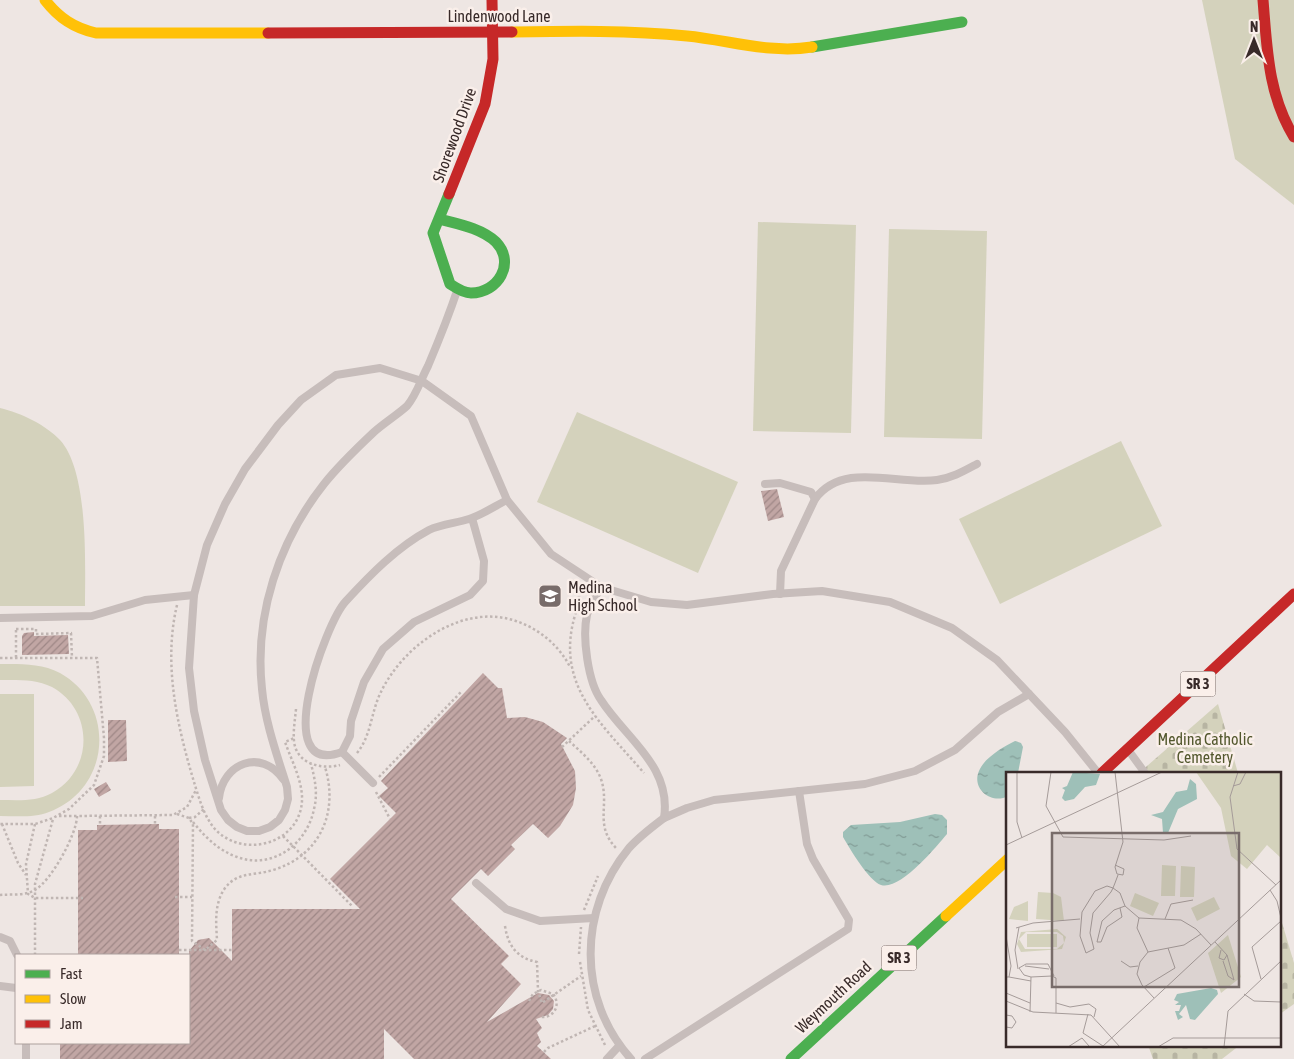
<svg xmlns="http://www.w3.org/2000/svg" width="1294" height="1059" font-family="'Asap Condensed',sans-serif">
  <defs>
    <pattern id="cemetery-stones" width="16" height="16" patternUnits="userSpaceOnUse" patternTransform="scale(1.25)"><rect width="16" height="16" fill="#d4d2bc"/><path d="M2 7V4a2 2 0 0 1 4 0v3zM10 15v-3a2 2 0 0 1 4 0v3z" fill="#b7b4a2"/></pattern>
    <pattern id="water-ripples" width="26" height="14" patternUnits="userSpaceOnUse" patternTransform="scale(1.25)"><rect width="26" height="14" fill="#9ec0b8"/><path d="M2 4q2-2 4 0t4 0M15 11q2-2 4 0t4 0" fill="none" stroke="#829c96"/></pattern>
    <pattern id="building-hatch" width="6" height="6" patternUnits="userSpaceOnUse" patternTransform="scale(1.25)"><rect width="6" height="6" fill="#c1a6a4"/><path d="M-1 1l2-2M0 6l6-6M5 7l2-2" fill="none" stroke="#9e8786"/></pattern>
  </defs>
  <rect width="100%" height="100%" fill="#eee6e3"/>
  <g fill="url(#cemetery-stones)">
    <path d="M1218,704L1238,773H1139Z"/>
    <path d="M1280,916L1294,963V1004L1280,1014Z"/>
    <path d="M1148,1045H1240L1222,1059H1153Z"/>
  </g>
  <g fill="#d4d2bc">
    <path d="M1202,0H1294V205L1235,159Z"/>
    <path d="M758,222L856,225L851,433L753,431Z"/>
    <path d="M889,229L987,231L982,439L884,437Z"/>
    <path d="M0,408C21,413 46,425 60,440C89,472 85,564 85,606H0Z"/>
    <path d="M577,412L738,482L698,573L537,502Z"/>
    <path d="M1121,441L1162,526L1000,604L959,519Z"/>
    <path d="M0,664C20,664 41,663 60,673C117,705 111,789 49,812C34,818 16,816 0,816V800C18,800 36,802 52,793C94,770 94,710 52,687C36,679 18,680 0,680Z"/>
    <path d="M0,694H34V786L0,787Z"/>
  </g>
  <g fill="url(#water-ripples)">
    <path d="M1015,741L1021,743L1023,747L1018,773H1008V796C992,805 971,789 979,771C984,758 1003,747 1015,741Z"/>
    <path d="M935,814L942,815L947,820V834C936,847 900,891 881,885C869,881 850,849 843,837V832L851,825L900,822Z"/>
  </g>
  <g fill="url(#building-hatch)">
    <path d="M777,489L784,517L768,521L761,491Z"/>
    <path d="M34,632V636L68,635L69,654L22,655V636L24,633Z"/>
    <path d="M483,673L498,688H502L507,718L525,717L543,722L567,738L561,744L575,771L576,788L573,805L560,826L548,838L533,824L511,845L515,849L488,876L481,869L451,899L509,956L501,964L521,984L487,1022L538,993L549,995L554,1001L553,1009L548,1015L536,1019L542,1028L537,1033L541,1042L537,1046L551,1059H414L384,1029V1059H60V1043H189V951L198,940L209,938L232,961V909H360L330,879L396,813L379,796L388,788L381,781Z"/>
    <path d="M108,720H126L127,761L108,762Z"/>
    <path d="M106,782L111,790L99,797L94,789Z"/>
    <path d="M159,824V829H179V955H78V830H97V825Z"/>
  </g>
  <g fill="none" stroke-linecap="round" stroke-linejoin="round">
    <g stroke="#c0b6b3" stroke-width="2.5" stroke-dasharray="2.5 2.5" stroke-linecap="butt">
      <path d="M573,584L579,589V604"/>
      <path d="M177,605C163,664 177,725 194,782C199,798 205,821 219,833C250,859 304,840 302,796C301,778 291,759 285,742L294,738"/>
      <path d="M576,612C553,684 601,723 644,773"/>
      <path d="M16,629H36V634L71,633L72,658"/>
      <path d="M16,630V658"/>
      <path d="M0,658H97L104,738V756L94,785L69,809L53,818L35,824H0"/>
      <path d="M296,709C295,720 293,731 294,741C296,764 322,770 340,765"/>
      <path d="M569,741C581,752 595,763 601,779C610,805 594,825 616,848"/>
      <path d="M562,747L595,716"/>
      <path d="M357,753C371,736 371,713 380,694C401,648 457,606 509,619C534,625 558,643 570,667"/>
      <path d="M379,777L461,692"/>
      <path d="M376,792L390,819"/>
      <path d="M177,814L189,818L193,824L192,941L205,950L217,940C216,922 214,904 225,888C238,871 255,876 273,870C320,856 339,812 325,767"/>
      <path d="M59,816H77"/>
      <path d="M100,816V825"/>
      <path d="M155,816V824"/>
      <path d="M189,818L195,817L204,809"/>
      <path d="M193,822C205,837 218,850 237,857C273,870 307,844 314,809C318,794 315,779 311,764"/>
      <path d="M2,824L18,863L26,875"/>
      <path d="M35,824L26,864L28,894L35,898H83"/>
      <path d="M283,836L352,906"/>
      <path d="M0,895C11,894 25,896 35,890C51,881 77,834 77,816L173,815L187,807L196,790"/>
      <path d="M175,897H192"/>
      <path d="M584,910L598,876"/>
      <path d="M505,926C508,946 517,958 537,962L538,991L542,1003L581,976"/>
      <path d="M179,950H232"/>
      <path d="M579,954L581,927"/>
      <path d="M35,955V884L53,819"/>
      <path d="M580,962L588,1010L606,1047"/>
      <path d="M529,1001L533,994L541,990L553,994C561,1004 555,1018 541,1017"/>
      <path d="M544,1052L548,1048L595,1026"/>
    </g>
    <g stroke="#c7bdbb" stroke-width="8">
      <path d="M458,288C449,315 439,340 428,366C421,379 417,394 407,406C397,415 384,423 374,432C357,448 339,465 324,484C279,541 254,615 262,689C265,722 277,755 287,787L288,799L285,810L279,820L270,827L259,831H247L237,827L228,820L221,810L205,760L194,711L189,668L194,595L207,545L225,504L245,469L278,425L301,400L336,375L380,368L422,381L471,416L507,500L551,554L601,587L651,602L687,605L773,594L822,591L890,602L952,628L997,660L1065,732L1098,773"/>
      <path d="M765,484L780,483L811,492L815,499"/>
      <path d="M472,518L484,561L483,581L470,595L414,622L383,649L364,682L351,721L350,736L342,752C269,779 325,623 346,601C370,575 397,547 429,530C441,524 457,523 469,519C482,515 495,506 507,500"/>
      <path d="M601,587C597,595 589,605 587,615C582,637 588,682 601,700C626,739 672,766 664,818L687,808L714,800L865,784L915,771L955,750L998,712L1029,694"/>
      <path d="M780,594L781,571L815,499C844,460 898,486 937,480C952,478 964,471 977,464"/>
      <path d="M0,618L92,616L145,600L194,595"/>
      <path d="M1129,751L1145,773"/>
      <path d="M342,752L373,783"/>
      <path d="M219,798C223,763 261,748 283,779"/>
      <path d="M476,883L506,909L540,921L594,918"/>
      <path d="M0,937L10,941L17,955"/>
      <path d="M0,986L16,988"/>
      <path d="M26,1043V1059"/>
      <path d="M607,1059L619,1046"/>
      <path d="M631,1059C577,999 578,910 629,848C639,837 652,827 664,818"/>
      <path d="M645,1059L848,929L849,920L813,859L807,844L799,791"/>
    </g>
    <g stroke="#4caf50" stroke-width="11">
      <path d="M812,47L962,22"/>
      <path d="M439,219C458,224 481,228 496,242C516,263 498,293 471,293C464,293 456,288 450,284L433,233L449,194"/>
      <path d="M791,1059L946,916"/>
    </g>
    <g stroke="#ffc107" stroke-width="11">
      <path d="M45,0C59,18 74,28 96,33H268"/>
      <path d="M512,32C571,31 629,30 687,36C729,40 770,54 812,47"/>
      <path d="M946,916L1008,859"/>
    </g>
    <g stroke="#c62828" stroke-width="11">
      <path d="M1263,0C1267,48 1268,95 1294,137"/>
      <path d="M268,33L512,32"/>
      <path d="M449,194L485,104L493,59L492,0"/>
      <path d="M1102,773L1294,594"/>
    </g>
  </g>
  <defs>
    <g id="school-square" transform="scale(1.25)"><rect x="-9" y="-9" width="18" height="18" rx="4" fill="#786c6a" stroke="#faefea"/><path d="M0-5L7-2L0 1L-7-2ZM-4 1L0 2.5L4 1V4Q0 6-4 4Z" fill="#fff"/></g>
  </defs>
  <g fill-rule="evenodd">
    <use href="#school-square" x="550" y="596"/>
  </g>
  <g text-anchor="middle" stroke-width="5" stroke-linejoin="round" paint-order="stroke">
    <g fill="#faefea" stroke="#726563" stroke-width="1">
      <rect x="1180.5" y="671.5" width="35" height="25" rx="4"/>
      <rect x="881.5" y="945.5" width="35" height="25" rx="4"/>
    </g>
    <g font-size="15" font-weight="bold" fill="#382a29">
      <text x="1198" y="689">SR 3</text>
      <text x="899" y="963">SR 3</text>
    </g>
    <g font-size="16" fill="#382a29" stroke="#faefea">
      <text x="499" y="22">Lindenwood Lane</text>
      <text transform="translate(454 135) rotate(-70)" y="6">Shorewood Drive</text>
      <text transform="translate(833 997) rotate(-43)" y="6">Weymouth Road</text>
    </g>
    <g font-size="16" fill="#382a29" stroke="#faefea" text-anchor="start">
      <text x="568" y="593">Medina<tspan x="568" dy="18">High School</tspan></text>
    </g>
    <g font-size="16" fill="#52572d" stroke="#faefea">
      <text x="1205" y="745">Medina Catholic<tspan x="1205" dy="18">Cemetery</tspan></text>
    </g>
  </g>
  <g transform="translate(1006 772)">
    <rect width="275" height="275" fill="#eee6e3"/>
    <path d="M222,163L235,205L215,221L202,181Z" fill="#d4d2bc"/>
    <path d="M190,0H275V86L261,73L241,97L225,84L215,36ZM156,93L170,94L169,124H155ZM175,94L189,95L188,125H174ZM32,120L47,121L55,125L58,149L30,147ZM129,121L153,131L147,144L124,134ZM208,125L214,137L191,149L185,136ZM22,129V149L3,147L8,135ZM51,157L60,165L56,177L15,180L11,172L15,160ZM20,160H51L57,164L58,171L51,177H19L13,167ZM21,162H51V175H21Z" fill="#d4d2bc" fill-rule="evenodd"/>
    <path d="M67,0L94,2L90,13L79,15L68,27L59,29L56,26L59,18L56,16L61,14ZM184,7L190,12L191,27L172,37L162,61H157L156,47L145,43L157,40L170,20L181,18ZM205,216L211,218L212,222L189,248L184,247L180,233L173,242L177,245L172,248L169,239H173L175,233H169L173,230L168,228L171,222Z" fill="#9ec0b8"/>
    <path fill="none" stroke="#a59b99" stroke-width="1" d="M11,0V50L16,66M45,0L40,34L57,65L158,68L185,64M109,0L117,70L109,95L111,102L117,103L118,97L109,93M232,0L224,25L231,77L270,113M227,14L234,12L240,0M0,73L156,0M112,103L109,111L107,116L105,120L87,141L84,161L88,177L80,181L74,164L76,140L89,119L101,114L107,116L114,121L119,134L133,146L175,148L190,157L205,173M264,118L271,129L275,146M114,136L116,145L101,155L95,170H91L96,149L108,138L119,134M133,146L131,156L142,180L178,173L195,162M159,147L165,132L187,128M10,156L27,151L74,147M0,164L5,194L3,205H0M209,170L221,183L218,188L213,186L215,178M142,180L134,190L131,202L136,213L148,226M115,189L124,195L132,194M217,189L222,204L228,208L221,183M19,194L43,197M12,197L9,178L13,155M3,205L25,209M25,205L18,203L13,196L20,192H42L48,204M255,207L246,175L275,149M138,215L169,196L162,176M0,221L24,231M238,222L248,229L275,230M0,229L27,240L85,243L114,275M50,231L64,235L83,232L90,237L88,245M24,240L25,205L46,204L50,206V241M82,242L77,261L97,274M0,243L6,244L10,250L6,256L0,255M62,275L76,266L83,274M96,275L275,108M152,275L167,266H275M218,275L222,239L275,189"/>
    <path fill="#786c6a" fill-opacity="0.15" stroke="#786c6a" stroke-width="2.5" d="M46,61H233V215H46Z"/>
    <rect width="275" height="275" fill="none" stroke="#382a29" stroke-width="2.5"/>
  </g>
  <rect x="15" y="954" width="175" height="90" fill="#faefea" stroke="#aca09d"/>
  <rect x="25" y="970" width="25" height="8" fill="#4caf50" stroke="#aca09d"/>
  <text x="60" y="979" font-size="15" fill="#382a29">Fast</text>
  <rect x="25" y="995" width="25" height="8" fill="#ffc107" stroke="#aca09d"/>
  <text x="60" y="1004" font-size="15" fill="#382a29">Slow</text>
  <rect x="25" y="1020" width="25" height="8" fill="#c62828" stroke="#aca09d"/>
  <text x="60" y="1029" font-size="15" fill="#382a29">Jam</text>
  <g transform="translate(1254 40)" stroke="#faefea" stroke-width="4" paint-order="stroke">
  <path d="M0-4L9 19L0 12L-9 19Z" fill="#382a29"/>
  <text y="-8" font-size="14" font-weight="bold" text-anchor="middle" fill="#382a29">N</text>
  </g>
</svg>
